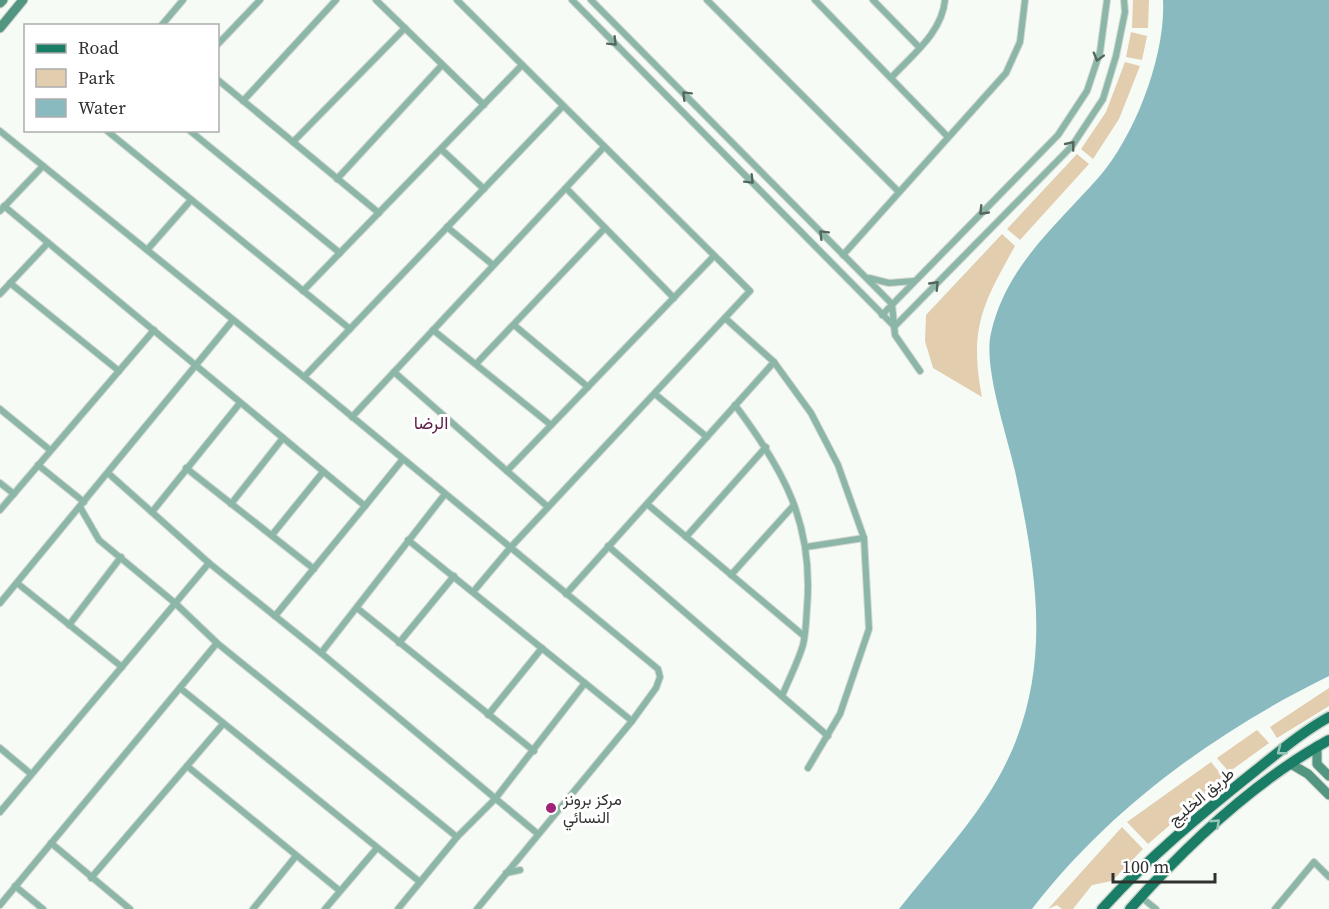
<svg xmlns="http://www.w3.org/2000/svg" width="1329" height="909" font-family="'Source Serif 4',Vazirmatn,serif">
  <rect width="100%" height="100%" fill="#f6fbf5"/>
  <g fill="#e2cdaf">
    <path d="M1133,0H1149L1148,28H1132Z"/>
    <path d="M1131,32L1147,36L1142,60L1126,57Z"/>
    <path d="M1125,62L1140,66L1119,119L1093,159L1081,149L1106,112Z"/>
    <path d="M1077,154L1089,164L1020,240L1007,229Z"/>
    <path d="M1002,234L1015,246C982,305 969,329 982,397L933,368L925,341L926,315Z"/>
    <path d="M1329,688V706L1277,738L1270,727Z"/>
    <path d="M1257,730L1269,743L1229,772L1217,758Z"/>
    <path d="M1211,762L1224,778L1148,844L1127,822Z"/>
    <path d="M1122,827L1143,849L1112,881L1092,885L1073,909H1062L1057,905L1048,909Z"/>
  </g>
  <path fill="#88babf" d="M1163,0H1329V676C1215,732 1110,808 1032,909H899C928,872 961,836 986,798C1056,692 1040,587 1015,471C1007,435 983,367 991,333C1006,266 1056,226 1099,177C1135,136 1166,55 1163,0Z"/>
  <g fill="none" stroke-linecap="round" stroke-linejoin="round">
    <g stroke="#d2d7d1" stroke-width="8">
      <g id="street">
        <path d="M376,0L484,105"/>
        <path d="M457,0L750,291L510,548L473,592"/>
        <path d="M572,0L894,326"/>
        <path d="M591,0L892,304L895,335L920,371"/>
        <path d="M707,0L899,192"/>
        <path d="M815,0L948,137"/>
        <path d="M873,0L919,47"/>
        <path d="M161,26L183,0"/>
        <path d="M218,44L260,0"/>
        <path d="M891,78C912,55 942,33 945,0"/>
        <path d="M218,80L379,213"/>
        <path d="M243,101L336,0"/>
        <path d="M106,130L350,329"/>
        <path d="M189,130L340,253"/>
        <path d="M0,131L304,377L658,669L660,677L656,688L632,721L477,909"/>
        <path d="M293,142L405,28"/>
        <path d="M441,149L484,189"/>
        <path d="M337,179L442,65"/>
        <path d="M566,188L674,298"/>
        <path d="M4,206L365,506L275,616"/>
        <path d="M0,211L43,166"/>
        <path d="M447,227L493,265"/>
        <path d="M147,250L191,200"/>
        <path d="M843,255L1006,73L1020,42L1025,0"/>
        <path d="M869,278L889,283L914,281"/>
        <path d="M10,283L119,371"/>
        <path d="M303,291L522,65"/>
        <path d="M0,294L48,243"/>
        <path d="M882,315L1058,135L1087,91L1100,52L1107,0"/>
        <path d="M514,325L588,387"/>
        <path d="M894,327L1072,146L1103,99L1116,56L1125,12L1124,0"/>
        <path d="M433,330L551,425"/>
        <path d="M774,362L811,413L838,465L864,538L869,629L840,714L808,768"/>
        <path d="M476,364L605,228"/>
        <path d="M394,372L548,507"/>
        <path d="M304,377L563,106"/>
        <path d="M655,394L707,437"/>
        <path d="M735,405C784,470 814,524 807,608C806,620 806,633 803,645C798,662 789,679 782,696"/>
        <path d="M0,409L50,450"/>
        <path d="M352,417L604,147"/>
        <path d="M38,465L84,502"/>
        <path d="M186,468L314,569"/>
        <path d="M507,471L714,256"/>
        <path d="M108,473L209,563L321,653L538,834"/>
        <path d="M0,483L14,494"/>
        <path d="M231,504L283,438"/>
        <path d="M647,504L804,636"/>
        <path d="M365,506L403,459"/>
        <path d="M80,507L99,540L175,603L217,643L457,837"/>
        <path d="M0,510L154,330"/>
        <path d="M152,512L240,403"/>
        <path d="M272,535L323,472"/>
        <path d="M686,537L766,447"/>
        <path d="M408,540L632,721"/>
        <path d="M608,546L828,736"/>
        <path d="M806,547L864,538"/>
        <path d="M731,575L794,505"/>
        <path d="M17,583L122,667"/>
        <path d="M566,594L774,362L725,318"/>
        <path d="M0,603L233,320"/>
        <path d="M357,608L534,751"/>
        <path d="M69,625L121,557"/>
        <path d="M399,643L454,576"/>
        <path d="M321,653L445,494"/>
        <path d="M180,688L420,882"/>
        <path d="M488,715L542,648"/>
        <path d="M0,748L31,774"/>
        <path d="M187,766L340,891"/>
        <path d="M0,812L209,563"/>
        <path d="M51,843L130,909"/>
        <path d="M506,873L520,870"/>
        <path d="M91,878L223,724"/>
        <path d="M15,886L43,909"/>
        <path d="M1141,897L1156,909"/>
        <path d="M0,905L217,643"/>
        <path d="M253,909L296,856"/>
        <path d="M325,909L377,848"/>
        <path d="M398,909L457,837L495,799L585,683"/>
        <path d="M1275,909L1314,862L1329,877"/>
      </g>
    </g>
    <g stroke="#d2d7d1" stroke-width="11">
      <g id="secondary">
        <path d="M0,3L3,0"/>
        <path d="M0,28L23,0"/>
        <path d="M1317,746V764L1329,776"/>
        <path d="M1291,764L1308,774L1329,795"/>
      </g>
    </g>
    <g stroke="#d2d7d1" stroke-width="13">
      <g id="primary">
        <path d="M1102,909C1148,858 1201,814 1255,771C1279,752 1302,732 1329,717"/>
        <path d="M1130,909C1185,847 1256,780 1329,740"/>
      </g>
    </g>
    <use href="#street" stroke="#8cb7a8" stroke-width="6"/>
    <use href="#secondary" stroke="#529681" stroke-width="9"/>
    <use href="#primary" stroke="#197e65" stroke-width="10"/>
  </g>
  <defs><path id="oneway-chevron" d="M-2-3.5L2.5 0L-2 3.5" fill="none" stroke-width="1.6" stroke-linecap="round" stroke-linejoin="round" transform="scale(1.5)"/></defs>
  <g stroke="#54675f">
    <use href="#oneway-chevron" transform="translate(613 42) rotate(45)"/>
    <use href="#oneway-chevron" transform="translate(1098 57) rotate(106)"/>
    <use href="#oneway-chevron" transform="translate(686 95) rotate(-135)"/>
    <use href="#oneway-chevron" transform="translate(1071 145) rotate(-51)"/>
    <use href="#oneway-chevron" transform="translate(750 180) rotate(45)"/>
    <use href="#oneway-chevron" transform="translate(983 211) rotate(134)"/>
    <use href="#oneway-chevron" transform="translate(823 234) rotate(-135)"/>
    <use href="#oneway-chevron" transform="translate(935 285) rotate(-46)"/>
  </g>
  <g stroke="#98c5ba">
    <use href="#oneway-chevron" transform="translate(1281 751) rotate(142)"/>
    <use href="#oneway-chevron" transform="translate(1216 823) rotate(-43)"/>
  </g>
  <circle fill="#9f2479" stroke="#fff" stroke-width="2" cx="551" cy="808" r="6"/>
  <g text-anchor="middle" stroke-width="6" stroke-linejoin="round" paint-order="stroke">
    <g font-size="16" fill="#2f312f" stroke="#fff">
      <text transform="translate(1201 796) rotate(-40)" y="6">طريق الخليج</text>
    </g>
    <g font-size="16" fill="#2f312f" stroke="#fff" text-anchor="start">
      <text x="563" y="805">مركز برونز<tspan x="563" dy="18">النسائي</tspan></text>
    </g>
    <g font-size="18" fill="#5b1f46" stroke="#fff">
      <text x="431" y="429">الرضا</text>
    </g>
  </g>
  <rect x="24" y="24" width="195" height="108" fill="#ffffff" stroke="#acadac" stroke-width="1.5"/>
  <rect x="36" y="44" width="30" height="9" fill="#197e65" stroke="#acadac" stroke-width="1.5"/>
  <text x="78" y="54" font-size="18" fill="#2f312f">Road</text>
  <rect x="36" y="69" width="30" height="18" fill="#e2cdaf" stroke="#acadac" stroke-width="1.5"/>
  <text x="78" y="84" font-size="18" fill="#2f312f">Park</text>
  <rect x="36" y="99" width="30" height="18" fill="#88babf" stroke="#acadac" stroke-width="1.5"/>
  <text x="78" y="114" font-size="18" fill="#2f312f">Water</text>
  <path d="M1113 873v9h102v-9" fill="none" stroke="#2f312f" stroke-width="3"/>
  <text x="1122" y="873" font-size="18" fill="#2f312f" stroke="#ffffff" stroke-width="4.5" paint-order="stroke">100 m</text>
</svg>
